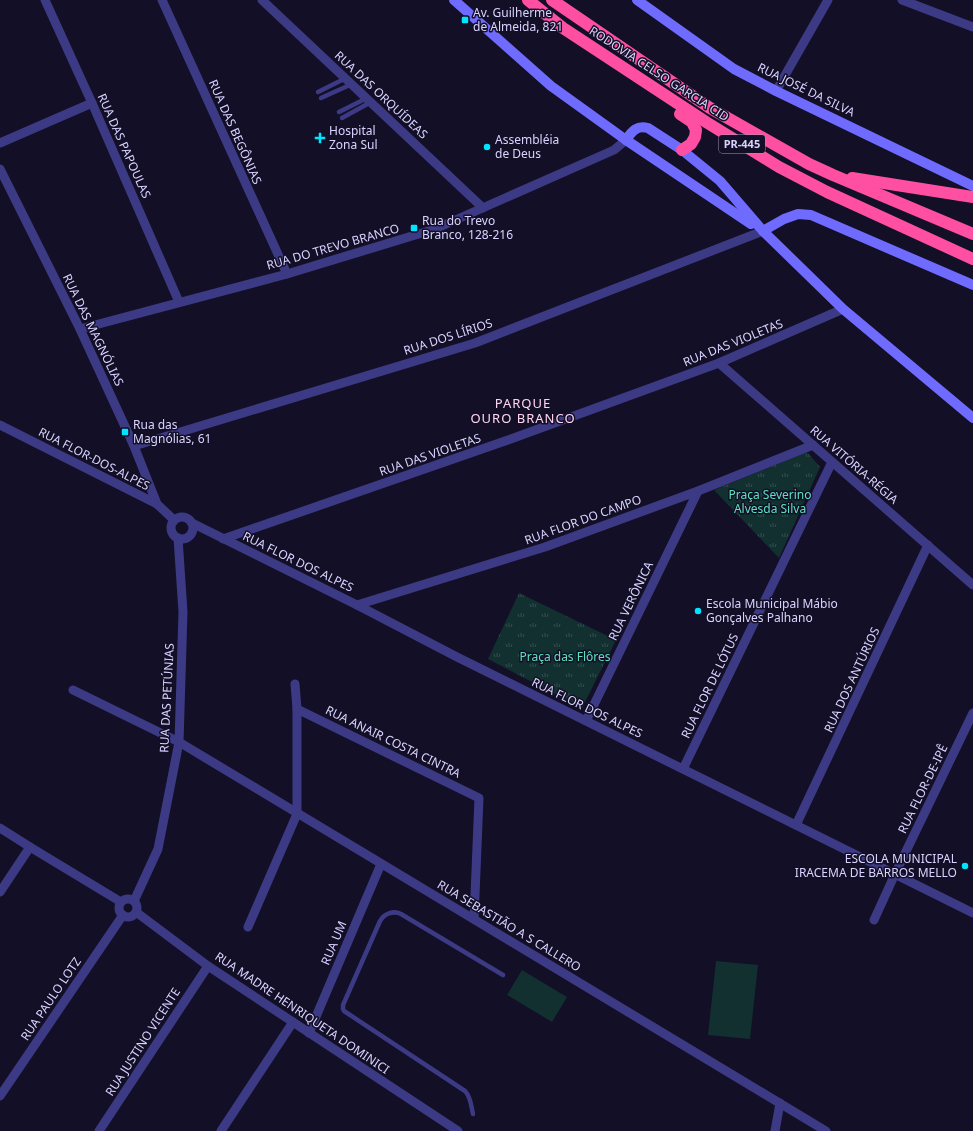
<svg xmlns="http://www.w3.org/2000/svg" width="973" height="1131" font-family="'Noto Sans',sans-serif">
  <defs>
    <pattern id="grass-tufts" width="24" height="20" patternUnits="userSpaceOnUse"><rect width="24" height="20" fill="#12302f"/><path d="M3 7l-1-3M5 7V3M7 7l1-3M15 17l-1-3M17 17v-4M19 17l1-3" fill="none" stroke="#344d4e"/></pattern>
  </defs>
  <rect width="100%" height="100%" fill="#130f26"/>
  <g fill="url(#grass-tufts)">
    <path d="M807,452L820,467L779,558L714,490Z"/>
    <path d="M519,593L616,640L582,708L488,659Z"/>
  </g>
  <g fill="#12302f">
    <path d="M716,961L758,965L750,1039L708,1035Z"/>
    <path d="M522,970L567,997L552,1022L507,995Z"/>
  </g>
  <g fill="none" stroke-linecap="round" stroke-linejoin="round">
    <g stroke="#3d3a85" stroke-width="4.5">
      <path d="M318,92L346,78"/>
      <path d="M321,98L352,84"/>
      <path d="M339,112L367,98"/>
      <path d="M342,118L371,102"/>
      <path d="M473,1114C471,1106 471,1097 465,1091L344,1011L343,1009V1005L380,921C384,914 393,910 401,914L503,975"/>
    </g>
    <g stroke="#3d3a85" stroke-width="9">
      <path d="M45,0L92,103L179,302"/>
      <path d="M162,0L287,274"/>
      <path d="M262,0L483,208"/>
      <path d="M902,0L973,27"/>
      <path d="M776,91L828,0"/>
      <path d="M0,143L92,103"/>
      <path d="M0,169L80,329L134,446L157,504"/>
      <path d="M80,329L287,274L435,229L614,150L626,140"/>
      <path d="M719,363L973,585"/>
      <path d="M0,425L157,504L174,520"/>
      <path d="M134,446L475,343L763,231"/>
      <circle cx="182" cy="528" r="11"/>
      <path d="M192,523L357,605L457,657L973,913"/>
      <path d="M223,539L508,440L719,363L843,309"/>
      <path d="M357,605L545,547L698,491L813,445"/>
      <path d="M73,690L179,742L826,1131"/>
      <path d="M297,709L479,798L474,919"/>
      <path d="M586,721L698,491"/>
      <path d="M683,769L832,462"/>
      <path d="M796,825L928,545"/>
      <path d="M0,828L30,847L121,902"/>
      <path d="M0,892L30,847"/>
      <circle cx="128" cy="908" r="9"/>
      <path d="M134,901L158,849L179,742L183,612L178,538"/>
      <path d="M136,912L208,966L458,1131"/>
      <path d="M874,920L895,874L973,713"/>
      <path d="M248,927L297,814V709L295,684"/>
      <path d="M309,1033L381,864"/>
      <path d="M0,1096L123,915"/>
      <path d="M99,1131L208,966"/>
      <path d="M221,1131L293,1022"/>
      <path d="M775,1131L780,1103"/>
    </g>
    <g stroke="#6f6bff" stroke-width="10">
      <path d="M454,0L551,86L626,140L751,224"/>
      <path d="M637,0L734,69L776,91L973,186"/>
      <path d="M626,140C632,131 637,125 648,128L682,150L720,181L763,231L843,309L973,418"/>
      <path d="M763,231L784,219L798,214L811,215L973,285"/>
    </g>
    <g stroke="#ff4fa3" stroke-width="12">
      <path d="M528,0L563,28L706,122L779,167L827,192L973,259"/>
      <path d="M552,0L710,108L809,164L833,175L973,234"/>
      <path d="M680,114L692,122L696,130L695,137L691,144L682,150"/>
      <path d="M852,178L973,197"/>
    </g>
  </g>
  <g fill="#00e5ff" stroke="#130f26" stroke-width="1.5">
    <rect x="461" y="16" width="8" height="8" rx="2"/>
    <path d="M318 132h4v4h4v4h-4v4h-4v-4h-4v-4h4z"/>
    <circle cx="487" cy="147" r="4"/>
    <rect x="410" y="224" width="8" height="8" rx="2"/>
    <rect x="121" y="428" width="8" height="8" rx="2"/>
    <circle cx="698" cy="611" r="4"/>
    <circle cx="965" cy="866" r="4"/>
  </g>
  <g text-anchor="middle" stroke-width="3" stroke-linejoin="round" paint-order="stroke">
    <rect fill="#130f26" stroke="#9e99be" stroke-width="1" x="719" y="135" width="46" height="18" rx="3"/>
    <g font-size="11" font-weight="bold" fill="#d9d4ff">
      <text x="742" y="148">PR-445</text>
    </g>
    <g font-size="12" fill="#d9d4ff" stroke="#130f26" text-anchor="start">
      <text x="473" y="17">Av. Guilherme<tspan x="473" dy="14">de Almeida, 821</tspan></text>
      <text x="329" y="135">Hospital<tspan x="329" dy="14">Zona Sul</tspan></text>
      <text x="495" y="144">Assembléia<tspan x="495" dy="14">de Deus</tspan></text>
      <text x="422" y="225">Rua do Trevo<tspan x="422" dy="14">Branco, 128-216</tspan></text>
      <text x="133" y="429">Rua das<tspan x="133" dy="14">Magnólias, 61</tspan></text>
      <text x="706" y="608">Escola Municipal Mábio<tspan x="706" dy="14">Gonçalves Palhano</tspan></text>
      <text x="957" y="863" text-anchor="end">ESCOLA MUNICIPAL<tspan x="957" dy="14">IRACEMA DE BARROS MELLO</tspan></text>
    </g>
    <g font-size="12" fill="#d9d4ff" stroke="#130f26">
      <text transform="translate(659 74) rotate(33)" y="4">RODOVIA CELSO GARCIA CID</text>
      <text transform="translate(806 90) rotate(26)" y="4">RUA JOSÉ DA SILVA</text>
      <text transform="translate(381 95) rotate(43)" y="4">RUA DAS ORQUÍDEAS</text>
      <text transform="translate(235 132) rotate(66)" y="4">RUA DAS BEGÔNIAS</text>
      <text transform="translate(124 146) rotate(66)" y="4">RUA DAS PAPOULAS</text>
      <text transform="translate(333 247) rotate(-16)" y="4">RUA DO TREVO BRANCO</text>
      <text transform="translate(93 330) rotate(64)" y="4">RUA DAS MAGNÓLIAS</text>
      <text transform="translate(448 337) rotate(-18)" y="4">RUA DOS LÍRIOS</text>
      <text transform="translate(733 343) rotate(-22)" y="4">RUA DAS VIOLETAS</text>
      <text transform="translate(430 455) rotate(-19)" y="4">RUA DAS VIOLETAS</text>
      <text transform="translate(94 459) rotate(27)" y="4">RUA FLOR-DOS-ALPES</text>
      <text transform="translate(854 465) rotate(41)" y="4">RUA VITÓRIA-RÉGIA</text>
      <text transform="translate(583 520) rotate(-20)" y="4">RUA FLOR DO CAMPO</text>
      <text transform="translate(298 562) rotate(26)" y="4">RUA FLOR DOS ALPES</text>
      <text transform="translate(631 601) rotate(-64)" y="4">RUA VERÔNICA</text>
      <text transform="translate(852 680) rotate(-65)" y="4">RUA DOS ANTÚRIOS</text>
      <text transform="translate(710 686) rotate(-64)" y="4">RUA FLOR DE LÓTUS</text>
      <text transform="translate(167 698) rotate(-87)" y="4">RUA DAS PETÚNIAS</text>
      <text transform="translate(587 708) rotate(26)" y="4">RUA FLOR DOS ALPES</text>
      <text transform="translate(393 742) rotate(26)" y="4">RUA ANAIR COSTA CINTRA</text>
      <text transform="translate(923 789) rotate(-64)" y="4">RUA FLOR-DE-IPÊ</text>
      <text transform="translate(509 926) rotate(31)" y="4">RUA SEBASTIÃO A S CALLERO</text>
      <text transform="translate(334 943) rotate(-67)" y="4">RUA UM</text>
      <text transform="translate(51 999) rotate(-56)" y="4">RUA PAULO LOTZ</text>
      <text transform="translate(302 1013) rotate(34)" y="4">RUA MADRE HENRIQUETA DOMINICI</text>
      <text transform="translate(143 1042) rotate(-57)" y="4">RUA JUSTINO VICENTE</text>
    </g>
    <g font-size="12" fill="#5fe0c0" stroke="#130f26">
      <text x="770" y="499">Praça Severino<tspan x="770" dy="14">Alvesda Silva</tspan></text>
      <text x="565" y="661">Praça das Flôres</text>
    </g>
    <g font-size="13" letter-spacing="1" fill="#ffd6f0" stroke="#130f26">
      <text x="523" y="408">PARQUE<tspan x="523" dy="15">OURO BRANCO</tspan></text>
    </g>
  </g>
</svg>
